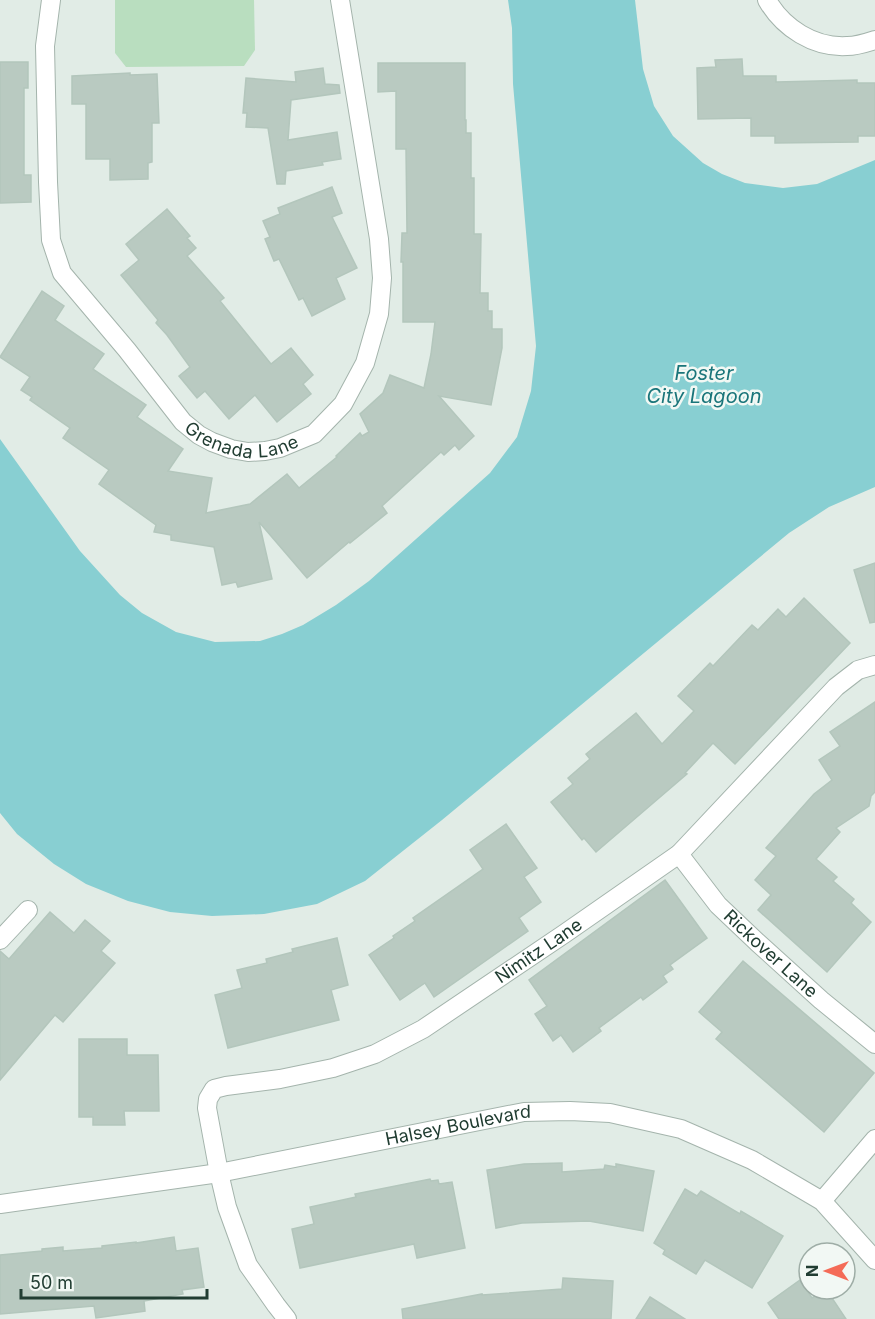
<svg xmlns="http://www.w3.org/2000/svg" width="875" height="1319" font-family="Inter,sans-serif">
  <rect width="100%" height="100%" fill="#e1ece6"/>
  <path fill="#b9debf" d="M115,0H254L255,50L244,66L126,67L115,53Z"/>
  <path fill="#88cfd2" d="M508,0H635L643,69L654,106L673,136L703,163L722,174L745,183L783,188L817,184L875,160V487L829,507L789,533L442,820L365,881L317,904L264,914L212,916L170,912L128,901L86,884L54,864L17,834L0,813V439L80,551L120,595L142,613L176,632L215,642L260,641L282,634L303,625L336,605L369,581L490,473L517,437L531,391L536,346L513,84L512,28Z"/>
  <g fill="#b9cac1" stroke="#b3c6bc" stroke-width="1.5">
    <path d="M742,59L743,76H776V82L857,80V83H875V136H858V142L775,143V136H751V118L698,119L697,68L716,67L715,60Z"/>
    <path d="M0,62H28V88H24V175H31V202L0,203Z"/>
    <path d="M378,63H465V120H466V133H471V178H474V234H481L480,293H488V311H492V329H502V348L491,405L439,396L474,436L459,450L455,445L444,455L441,452L382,506L387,513L350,543L349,542L307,578L259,522L272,579L238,587L236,582L222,585L214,547L171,540V535L154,532L156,525L99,484L109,470L63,438L70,428L30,400L32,397L21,390L30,377L0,357L42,291L64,306L55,320L104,354L93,369L146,405L137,417L183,449L168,471L212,478L206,513L250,504L287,474L299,488L337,457L336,456L360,433L362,436L369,432L360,414L383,393L390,375L424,388L431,354L435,322H403V262H401L402,233H407L406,149H396V91L378,92Z"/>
    <path d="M323,68L325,84L339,85L340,93L291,100L288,140L337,132L341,159L322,162L323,165L286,171L285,184H277L268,128L246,127L247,113H243L246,78L296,82L295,72Z"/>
    <path d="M130,73V75L157,74L159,123H152V162L148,163V179L110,180V159H86V104H72V76Z"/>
    <path d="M332,187L342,213L332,217L357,268L336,278L345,299L312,316L303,298L299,300L279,259L274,261L265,239L270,237L263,221L280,214L278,208Z"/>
    <path d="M167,209L190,236L187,238L196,248L187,256L224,298L220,301L271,364L291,348L313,375L303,384L311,394L277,422L255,395L229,419L205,391L197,398L179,376L190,367L167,335L156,323L158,320L121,275L139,260L126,244Z"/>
    <path d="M875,563V622L870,623L854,570Z"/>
    <path d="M804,598L850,643L735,764L713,743L685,773L687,774L596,852L584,838L582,840L551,802L573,784L568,778L590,759L586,754L636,713L662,744L694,711L678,696L710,663L713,666L752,625L758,630L778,609L786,617Z"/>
    <path d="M875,702V792L871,796L869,806L836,828L840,832L816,859L837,877L833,881L854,899L851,903L871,922L827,972L758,910L771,895L755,880L776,856L766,848L814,794L832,780L819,760L840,746L830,732Z"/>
    <path d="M506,824L537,868L524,877L541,902L519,918L528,931L434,997L425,983L400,1000L369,955L394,938L393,936L415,921L413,918L483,869L470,850Z"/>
    <path d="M665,880L707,938L670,965L673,969L663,976L667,982L643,1000L641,997L599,1028L601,1031L573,1052L561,1035L553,1041L535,1014L547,1006L529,980Z"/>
    <path d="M50,912L74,933L85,920L110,941L101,951L115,963L63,1022L55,1015L0,1080V951L9,959Z"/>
    <path d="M337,938L348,985L331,990L339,1020L228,1048L215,995L242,988L237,970L267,963L266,959L293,952L292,949Z"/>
    <path d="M743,961L874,1073L824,1132L716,1039L722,1032L699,1012Z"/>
    <path d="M79,1039H127V1055H158L159,1111H124L125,1125H93V1117H79Z"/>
    <path d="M562,1163V1172L604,1169L605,1165L616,1167V1164L654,1171L643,1231L589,1221L522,1223L496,1228L487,1170L524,1164Z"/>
    <path d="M430,1179L431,1181L438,1180L439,1184L452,1182L465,1248L417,1258L414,1244L300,1268L292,1229L314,1224L310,1207L356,1197L355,1194Z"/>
    <path d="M685,1189L697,1196L701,1191L740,1214L741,1211L783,1236L752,1288L705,1260L696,1274L663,1254L665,1250L654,1243Z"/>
    <path d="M174,1237L176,1251L198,1248L204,1287L182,1290L183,1294L144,1301L145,1311L96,1318L94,1306L0,1314V1255L42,1251V1249L63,1247V1251L102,1248V1246L136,1242V1243Z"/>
    <path d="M563,1278L613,1281L611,1319H403L402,1309L482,1294V1295L562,1289Z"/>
    <path d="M800,1280L812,1298L826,1289L846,1319H779L768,1303Z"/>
    <path d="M650,1297L685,1319H636Z"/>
  </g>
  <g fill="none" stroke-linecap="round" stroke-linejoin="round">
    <g stroke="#a4b4ac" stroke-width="20">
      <g id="minor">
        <path id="s1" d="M51,0L45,46L48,182L51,240L62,273L127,350L183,422L199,435L212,442L231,449L248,452L265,451L280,448L314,434L343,404L365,363L379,314L382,278L379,239L340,0"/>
        <path d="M767,0C783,28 814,48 847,46C857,46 866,43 875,40"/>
        <path id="s2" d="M679,854L718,905L757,942L821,1000L875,1044"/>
        <path d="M0,940L28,910"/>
        <path d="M822,1201L875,1139"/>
        <path id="s3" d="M0,1204L219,1173L524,1112L570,1111L610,1113L681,1129L752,1160L822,1201L875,1260"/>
        <path id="s4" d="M287,1319L276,1305L248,1265L227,1207L219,1173L207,1108L208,1099L214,1089L226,1086L280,1079L333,1068L375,1054L423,1029L564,934L679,854L836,687L858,670L875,665"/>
      </g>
    </g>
    <use href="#minor" stroke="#fff" stroke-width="18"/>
  </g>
  <g text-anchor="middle" stroke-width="5" stroke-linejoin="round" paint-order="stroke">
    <g font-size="18" fill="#213d32" stroke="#f2f8f4">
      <text dy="6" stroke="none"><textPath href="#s1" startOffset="532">Grenada Lane</textPath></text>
      <text dy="6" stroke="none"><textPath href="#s4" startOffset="609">Nimitz Lane</textPath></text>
      <text dy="6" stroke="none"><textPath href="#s2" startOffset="136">Rickover Lane</textPath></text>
      <text dy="6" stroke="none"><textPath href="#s3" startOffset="465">Halsey Boulevard</textPath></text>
    </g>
    <g font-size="20" font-style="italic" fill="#1a757a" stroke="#f2f8f4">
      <text x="704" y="380">Foster<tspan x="704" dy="23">City Lagoon</tspan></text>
    </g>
  </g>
  <g transform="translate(827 1271) rotate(270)"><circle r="28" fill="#f2f8f4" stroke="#9eada6" stroke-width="1.5"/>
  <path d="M0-4.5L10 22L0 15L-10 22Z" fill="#f46b57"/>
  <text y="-9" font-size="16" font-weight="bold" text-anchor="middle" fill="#213d32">N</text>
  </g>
  <path d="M21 1289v9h186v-9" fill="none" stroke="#213d32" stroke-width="3"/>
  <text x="30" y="1289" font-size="18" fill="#213d32" stroke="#f2f8f4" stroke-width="4.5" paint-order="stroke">50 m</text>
</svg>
